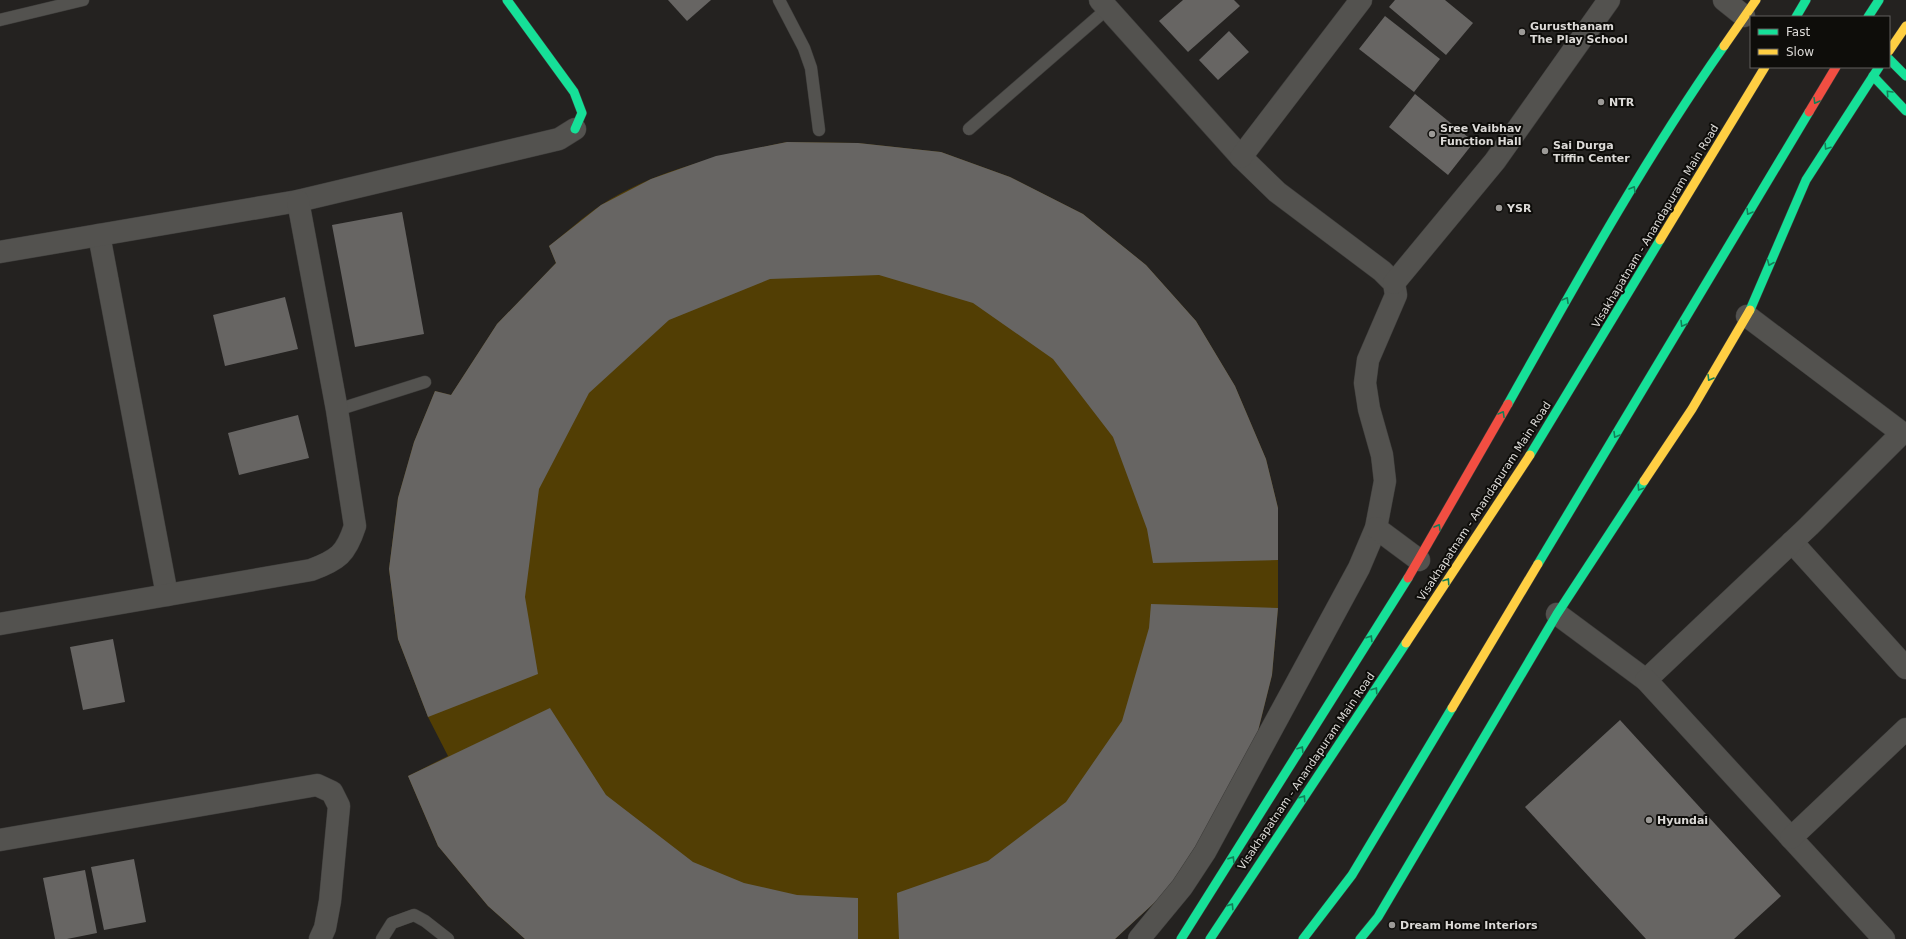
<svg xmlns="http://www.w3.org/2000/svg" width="1906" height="939" font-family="'DejaVu Sans',sans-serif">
  <rect width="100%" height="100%" fill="#242220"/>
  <path fill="#523e04" d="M787,142L858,143L941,152L1010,177L1083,214L1146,265L1196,321L1235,386L1266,459L1278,508V608L1272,675L1250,763L1166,892L1115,939H525L488,906L438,846L408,776L448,756L428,717L398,639L389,569L398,498L414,442L435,391L451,395L497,324L556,263L549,246C566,233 583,217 601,205C657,169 723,155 787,142Z"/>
  <g fill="#676563">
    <path d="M668,0H711L687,21Z"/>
    <path d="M1183,0H1234L1240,6L1188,52L1159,21Z"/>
    <path d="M1395,0H1445L1473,23L1446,55L1389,7Z"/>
    <path d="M1385,16L1440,59L1414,92L1359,49Z"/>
    <path d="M1229,31L1249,52L1218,80L1199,60Z"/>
    <path d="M1415,94L1474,142L1448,175L1389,127Z"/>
    <path d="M787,142L858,143L941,152L1010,177L1083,214L1146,265L1196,321L1235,386L1266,459L1278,508V560L1153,563L1147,529L1113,437L1053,359L973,303L879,275L770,279L669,320L589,393L539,489L525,597L538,674L428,717L398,639L389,569L398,498L414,442L435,391L451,395L497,324L556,263L549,246L601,205L651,179L716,156Z"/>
    <path d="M402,212L424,334L355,347L332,225Z"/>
    <path d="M285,297L298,349L225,366L213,315Z"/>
    <path d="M298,415L309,458L239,475L228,433Z"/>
    <path d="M1151,604L1278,608L1272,675L1250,763L1166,892L1115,939H899L897,893L988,861L1066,802L1122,721L1149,628Z"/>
    <path d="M113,639L125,702L83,710L70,647Z"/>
    <path d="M550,708L606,795L693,862L744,883L797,895L858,898V939H525L488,906L438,846L408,776Z"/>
    <path d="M1620,720L1781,896L1734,939H1646L1525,807Z"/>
    <path d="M134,859L146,922L104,930L91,867Z"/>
    <path d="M85,870L97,933L67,939H55L43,878Z"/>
  </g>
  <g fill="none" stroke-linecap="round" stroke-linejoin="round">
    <g stroke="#3e3d3b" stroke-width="13">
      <g id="lane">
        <path d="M779,0L804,48L811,68L819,130"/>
        <path d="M0,20L83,0"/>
        <path d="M969,129L1107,9"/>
        <path d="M337,410L425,382"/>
        <path d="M382,939L392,923L414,915L425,921L448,939"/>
      </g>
    </g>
    <g stroke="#3e3d3b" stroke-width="23">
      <g id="street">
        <path d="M1100,0L1241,157L1277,192L1382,271L1394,283L1396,295L1368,360L1365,383L1369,409L1382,455L1385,481L1376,528L1359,568L1205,852L1182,887L1139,939"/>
        <path d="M1724,0L1744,16"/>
        <path d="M1241,157L1361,0"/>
        <path d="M99,235L167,595"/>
        <path d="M0,252L298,201L559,139L575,129"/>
        <path d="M1394,283L1495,161L1609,0"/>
        <path d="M1376,528L1419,560"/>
        <path d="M1792,542L1906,668"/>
        <path d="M1557,614L1646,680L1809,526L1902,433L1747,316"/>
        <path d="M0,624L311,570C338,560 346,554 355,526L337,410L298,201"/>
        <path d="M1646,680L1884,939"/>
        <path d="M1791,838L1906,729"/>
        <path d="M0,840L317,785L332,792L339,806L330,901L325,928L320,939"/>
      </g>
    </g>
    <g stroke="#3e3d3b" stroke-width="10">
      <g id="fast">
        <path d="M507,0L574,92L582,113L575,129"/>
        <path d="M1796,17L1806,0"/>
        <path d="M1868,17L1879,0"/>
        <path d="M1889,59L1906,76"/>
        <path d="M1873,76L1906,111"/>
        <path d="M1750,310L1806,180L1879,67"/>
        <path d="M1508,404C1576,283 1644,160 1724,46"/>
        <path d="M1530,455L1660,240"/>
        <path d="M1538,564L1809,112"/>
        <path d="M1181,939L1408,578"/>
        <path d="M1210,939L1406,643"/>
        <path d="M1303,939L1352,875L1452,708"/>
        <path d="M1360,939L1378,917L1557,614L1644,481"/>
      </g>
    </g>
    <g stroke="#3e3d3b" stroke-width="10">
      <g id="slow">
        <path d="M1724,46L1756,0"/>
        <path d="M1889,51L1906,26"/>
        <path d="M1660,240L1765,67"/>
        <path d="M1644,481L1692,409L1750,310"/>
        <path d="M1406,643L1530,455"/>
        <path d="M1452,708L1538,564"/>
      </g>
    </g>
    <g stroke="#3e3d3b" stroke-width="10">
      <g id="jam">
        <path d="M1809,112L1836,67"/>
        <path d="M1408,578L1508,404"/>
      </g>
    </g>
    <use href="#lane" stroke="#53524f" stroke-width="12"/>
    <use href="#street" stroke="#53524f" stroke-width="22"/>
    <use href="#fast" stroke="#16e098" stroke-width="9"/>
    <use href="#slow" stroke="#ffcf43" stroke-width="9"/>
    <use href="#jam" stroke="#f24e42" stroke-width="9"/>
  </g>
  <defs><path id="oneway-chevron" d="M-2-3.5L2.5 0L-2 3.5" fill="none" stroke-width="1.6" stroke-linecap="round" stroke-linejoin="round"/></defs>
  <g stroke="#128158">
    <use href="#oneway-chevron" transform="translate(1889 93) rotate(-133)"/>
    <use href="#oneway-chevron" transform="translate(1816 101) rotate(121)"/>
    <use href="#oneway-chevron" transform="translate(1827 147) rotate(123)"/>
    <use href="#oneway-chevron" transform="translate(1633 189) rotate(-59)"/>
    <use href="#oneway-chevron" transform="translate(1749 212) rotate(121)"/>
    <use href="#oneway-chevron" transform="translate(1770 263) rotate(113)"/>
    <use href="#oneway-chevron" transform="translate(1566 300) rotate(-60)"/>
    <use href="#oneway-chevron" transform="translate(1683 324) rotate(121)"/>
    <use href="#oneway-chevron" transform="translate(1710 378) rotate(121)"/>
    <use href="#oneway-chevron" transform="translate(1502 414) rotate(-60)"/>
    <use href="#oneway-chevron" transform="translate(1616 435) rotate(121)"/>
    <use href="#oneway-chevron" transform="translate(1640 488) rotate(123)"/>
    <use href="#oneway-chevron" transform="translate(1438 527) rotate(-60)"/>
    <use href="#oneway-chevron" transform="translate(1447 581) rotate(-56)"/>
    <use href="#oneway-chevron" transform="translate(1370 638) rotate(-58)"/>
    <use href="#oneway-chevron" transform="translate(1375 690) rotate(-56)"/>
    <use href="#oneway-chevron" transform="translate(1301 749) rotate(-58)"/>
    <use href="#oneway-chevron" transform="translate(1303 798) rotate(-56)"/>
    <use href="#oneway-chevron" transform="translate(1232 859) rotate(-58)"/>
    <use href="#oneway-chevron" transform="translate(1231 906) rotate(-57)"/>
  </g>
  <g fill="#9c9a97" stroke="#0e0d0a" stroke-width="1.5">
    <circle cx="1522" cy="32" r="4"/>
    <circle cx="1601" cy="102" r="4"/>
    <circle cx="1432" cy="134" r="4"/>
    <circle cx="1545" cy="151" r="4"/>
    <circle cx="1499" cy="208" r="4"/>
    <circle cx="1649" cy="820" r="4"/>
    <circle cx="1392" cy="925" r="4"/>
  </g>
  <g text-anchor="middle" stroke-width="4" stroke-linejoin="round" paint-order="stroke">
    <g font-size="11" font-weight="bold" fill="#dcdad7" stroke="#0e0d0a" text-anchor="start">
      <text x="1530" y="30">Gurusthanam<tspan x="1530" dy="13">The Play School</tspan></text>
      <text x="1609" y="106">NTR</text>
      <text x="1440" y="132">Sree Vaibhav<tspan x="1440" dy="13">Function Hall</tspan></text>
      <text x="1553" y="149">Sai Durga<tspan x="1553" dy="13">Tiffin Center</tspan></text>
      <text x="1507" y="212">YSR</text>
      <text x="1657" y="824">Hyundai</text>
      <text x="1400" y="929">Dream Home Interiors</text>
    </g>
    <g font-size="11" fill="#dcdad7" stroke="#0e0d0a">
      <text transform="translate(1655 226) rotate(-59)" y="4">Visakhapatnam - Anandapuram Main Road</text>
      <text transform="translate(1484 501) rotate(-57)" y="4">Visakhapatnam - Anandapuram Main Road</text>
      <text transform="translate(1306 771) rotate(-56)" y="4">Visakhapatnam - Anandapuram Main Road</text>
    </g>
  </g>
  <rect x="1750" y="16" width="140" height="52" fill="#0e0d0a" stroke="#605f5c"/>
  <rect x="1758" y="29" width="20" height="6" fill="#16e098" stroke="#605f5c"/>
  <text x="1786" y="36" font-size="12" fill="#dcdad7">Fast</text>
  <rect x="1758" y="49" width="20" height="6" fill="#ffcf43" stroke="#605f5c"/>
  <text x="1786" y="56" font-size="12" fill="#dcdad7">Slow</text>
</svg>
